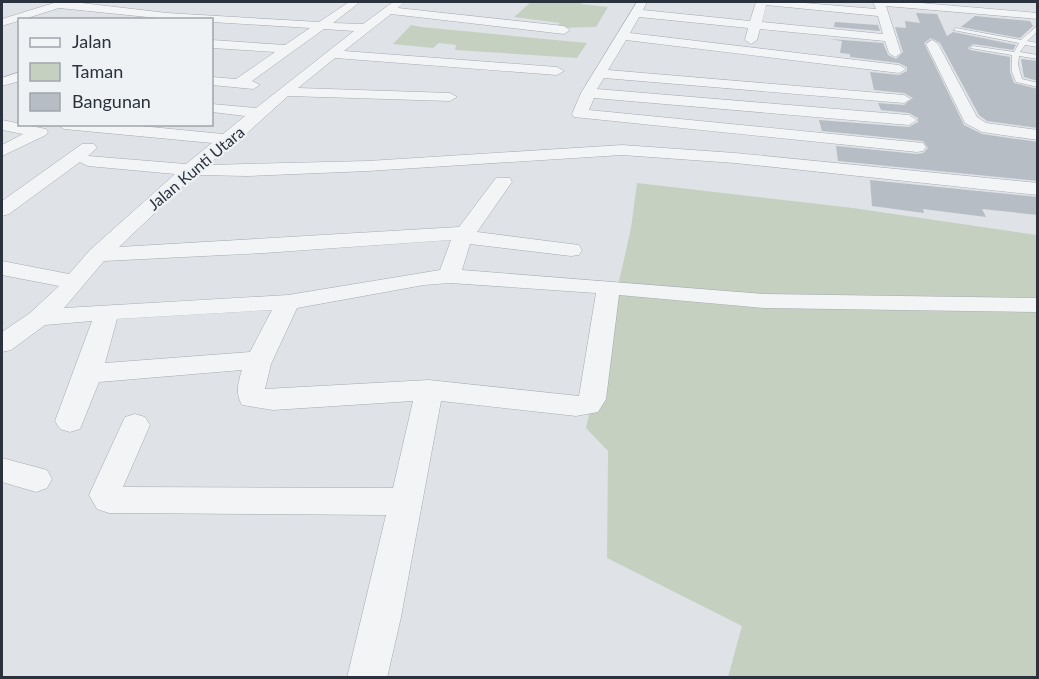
<svg xmlns="http://www.w3.org/2000/svg" width="1039" height="679" font-family="Lato,sans-serif">
  <rect width="100%" height="100%" fill="#dfe3e7"/>
  <g fill="#c6d0c1">
    <path d="M531,2H583L581,4L608,7L596,27L554,28L560,23L514,17Z"/>
    <path d="M411,25L421,27L587,43L577,58L455,50L456,45L439,43L433,48L393,44Z"/>
    <path d="M637,183L853,208L1037,235V677H728L742,626L607,558L608,451L586,428L631,228Z"/>
  </g>
  <g fill="#b7bdc4">
    <path d="M916,13L937,14L947,36L953,32L1016,45L1013,50L973,44L968,48L970,50L1010,57V72L1014,83L1038,89V128L987,121L979,115L940,43L931,38L924,43L964,125L982,134L1038,142V181L838,161L836,146L917,154L923,153L928,148L923,141L822,131L819,120L909,127L918,122V118L909,113L881,110L878,103L904,105L913,98L904,93L874,90L870,72L899,75L907,71V67L899,63L850,57V54L840,53L842,41L830,39L883,43L888,55L896,59L903,52L895,27L906,28L905,21L920,23Z"/>
    <path d="M975,16L1030,21L1033,26L1020,38L961,27Z"/>
    <path d="M835,22L878,25L880,31L834,27Z"/>
    <path d="M1021,59L1038,61V81L1024,77Z"/>
    <path d="M870,180L1038,197V215L982,209L986,217L923,209L924,213L872,206Z"/>
  </g>
  <g fill="none" stroke-linecap="round" stroke-linejoin="round">
    <g stroke="#a5aab1" stroke-width="1">
      <path id="service" d="M1038,25V31L1027,41L1038,43V47L1025,45L1020,52L1038,55V59L1019,56L1018,65L1022,79L1038,83V87L1016,82L1012,72V55L970,48L973,46L1014,52L1019,43L953,30L956,28L1021,40Z"/>
    </g>
    <g stroke="#a5aab1" stroke-width="1">
      <g id="minor">
        <path d="M73,2L167,13L319,22L349,2H360L333,23L363,24L393,2H404L398,8L564,26L570,30L564,34L391,14L344,51L557,67L564,71L557,75L335,58L298,88L450,93L457,97L450,101L288,96L235,144L207,165L368,161L622,145L735,153L1038,183V195L735,163L622,155L368,171L248,176L195,175L119,247L459,227L496,178H510L512,182L477,232L571,244L579,245L582,250L579,255L571,256L470,244L462,270L765,294L1038,298V312L765,308L619,295L606,399L598,412L576,416L441,401L401,617L387,678H347L386,515L109,513L97,509L89,495L125,417L135,414L145,417L150,425L123,487L393,488L413,401L273,410L242,405C235,393 238,383 242,370L99,382L80,429L70,432L60,429L55,421L92,321L45,325L11,350L2,352V332L30,313L59,286L2,275V261L69,274L90,250L175,174L88,166L80,162L9,214L2,216V201L82,144H94L97,148L88,156L186,164L212,143L64,129L56,124H120L223,134L245,116L212,112V104L256,108L354,31L324,29L252,81L260,85L253,89L212,85V77L236,79L275,52L212,48V40L285,45L310,28L212,22V20L167,19L59,8L2,26V19L57,2ZM451,240L440,270L288,295L64,308L104,261L264,253ZM450,283L596,293L579,396L429,380L265,389L271,364L297,308L424,285ZM272,310L250,352L105,363L117,319Z"/>
        <path d="M637,2H647L643,10L750,21L756,2H793L876,9L873,2H909L1038,13V19L886,6L901,53L895,57L889,53L885,41L760,29L757,40L751,44L745,40L748,28L639,17L630,33L899,65L906,69L899,73L626,40L608,70L904,95L911,99L904,103L604,78L597,89L909,115L917,120L909,125L594,98L589,110L923,143L926,147L923,151L917,152L574,117L572,114L581,93ZM766,5L878,16L883,34L762,22Z"/>
        <path d="M932,40L938,44L977,117L986,123L1038,130V140L982,132L965,123L926,44Z"/>
        <path d="M20,72V81L2,86V78Z"/>
        <path d="M2,120L46,129L48,132L46,135L2,156V145L23,134L2,130Z"/>
        <path d="M2,458L47,470L52,479L47,488L36,492L2,482Z"/>
      </g>
    </g>
    <use href="#service" fill="#f2f4f6" fill-rule="evenodd"/>
    <use href="#minor" fill="#f2f4f6" fill-rule="evenodd"/>
  </g>
  <g text-anchor="middle" stroke-width="4.5" stroke-linejoin="round" paint-order="stroke">
    <g font-size="16" fill="#2a323d" stroke="#eff2f5">
      <text transform="translate(196 168) rotate(-40)" y="6">Jalan Kunti Utara</text>
    </g>
  </g>
  <rect width="1039" height="679" fill="none" stroke="#2a323d" stroke-width="6"/>
  <rect x="18" y="18" width="195" height="108" fill="#eff2f5" stroke="#a0a5ab" stroke-width="1.5"/>
  <rect x="30" y="38" width="30" height="9" fill="#f2f4f6" stroke="#a0a5ab" stroke-width="1.5"/>
  <text x="72" y="48" font-size="18" fill="#2a323d">Jalan</text>
  <rect x="30" y="63" width="30" height="18" fill="#c6d0c1" stroke="#a0a5ab" stroke-width="1.5"/>
  <text x="72" y="78" font-size="18" fill="#2a323d">Taman</text>
  <rect x="30" y="93" width="30" height="18" fill="#b7bdc4" stroke="#a0a5ab" stroke-width="1.5"/>
  <text x="72" y="108" font-size="18" fill="#2a323d">Bangunan</text>
</svg>
